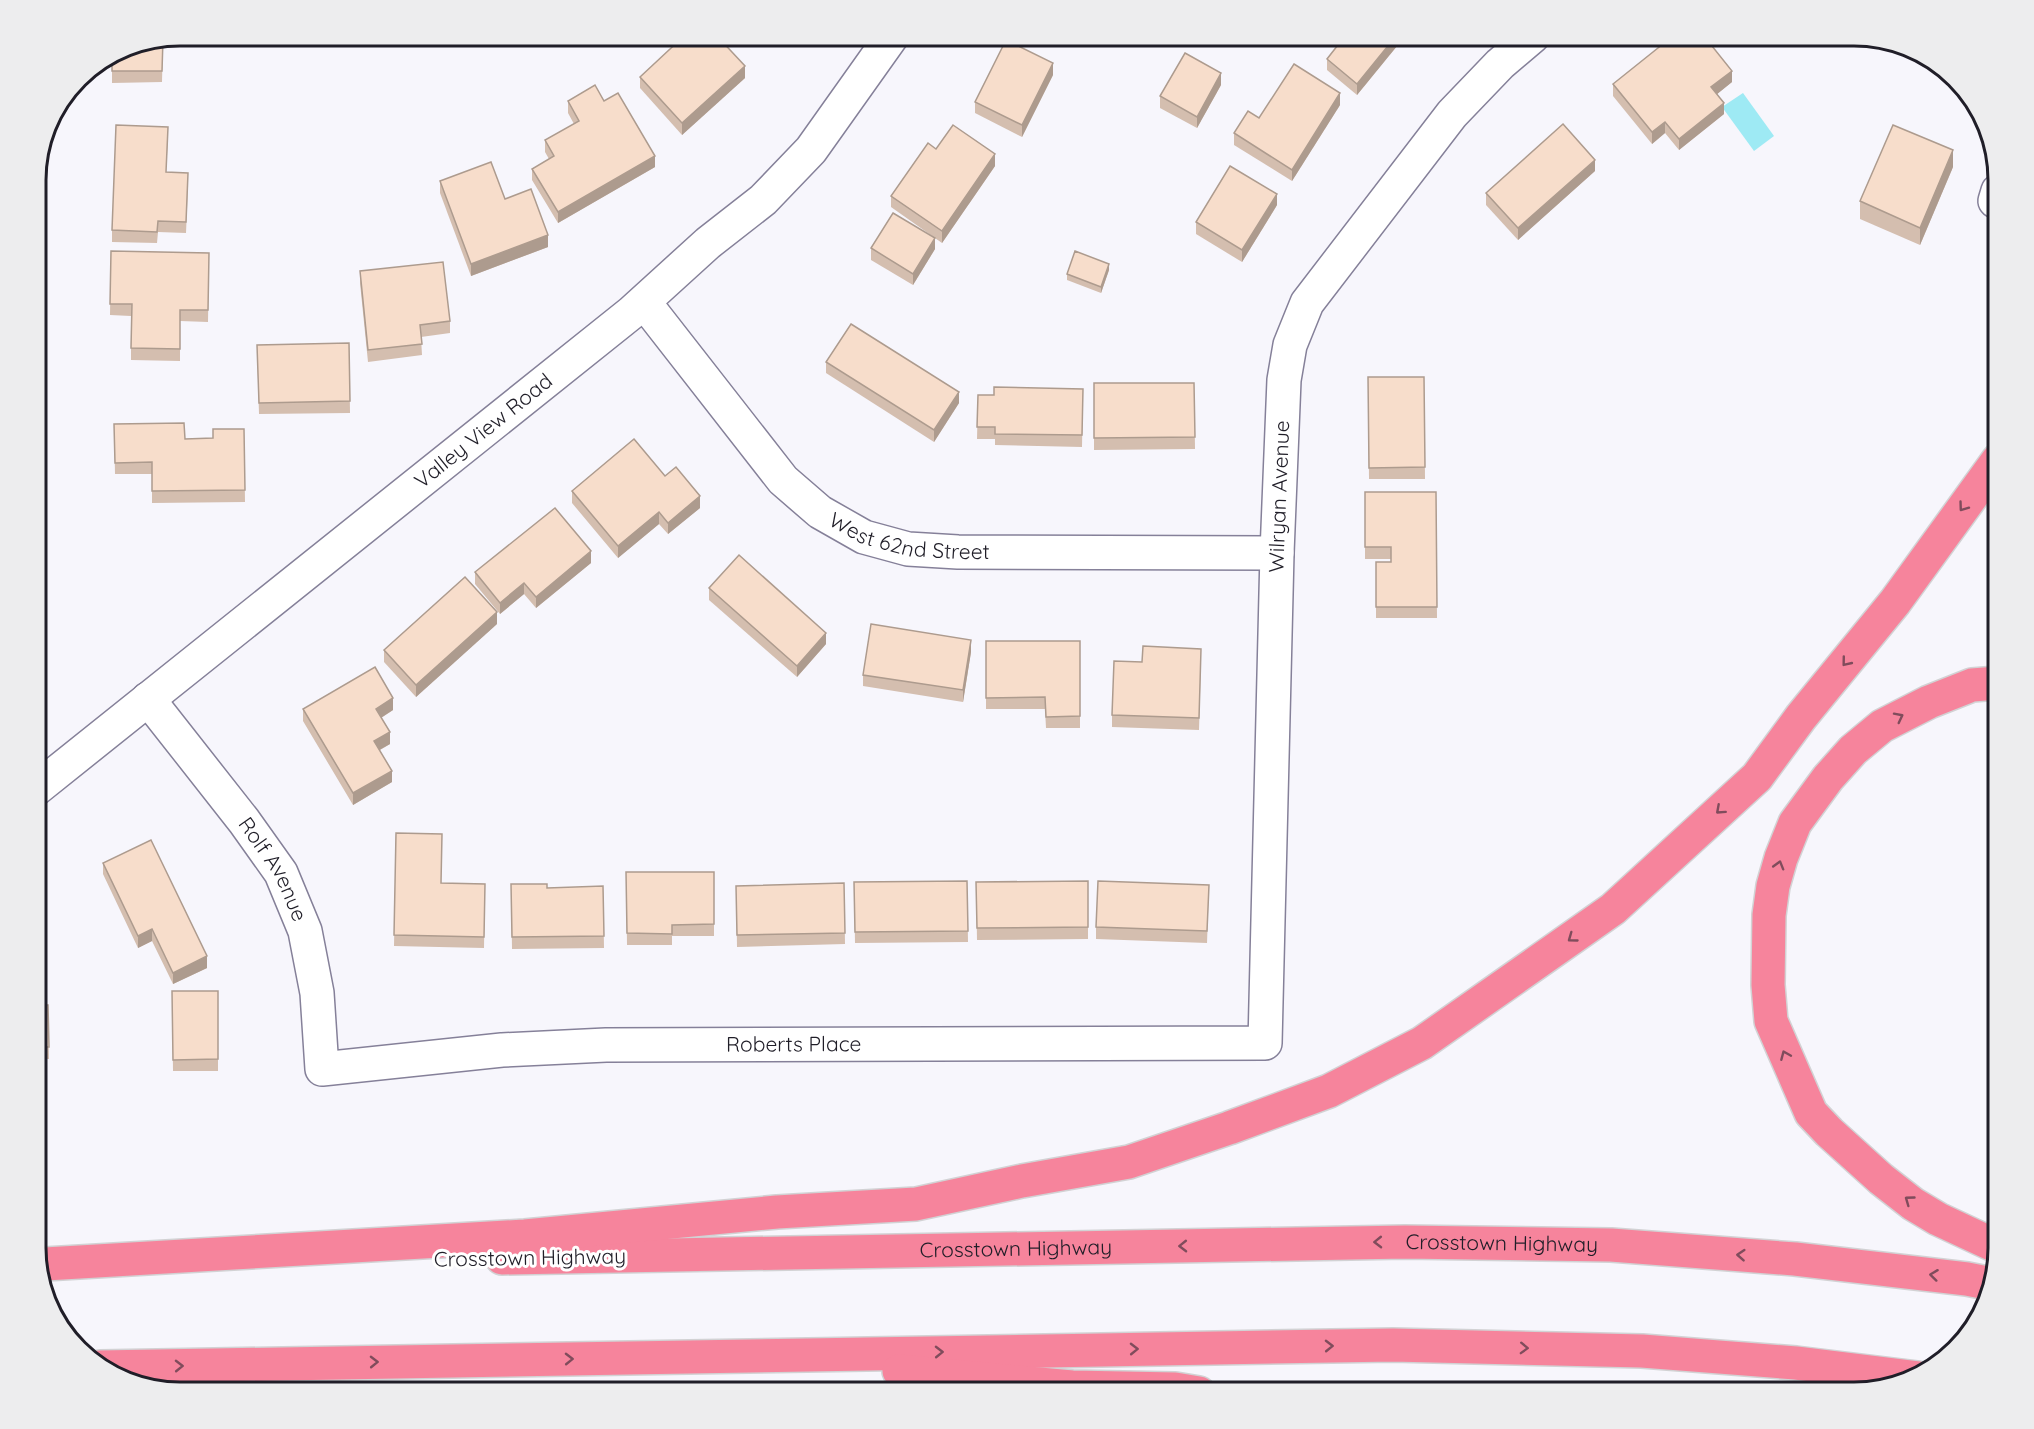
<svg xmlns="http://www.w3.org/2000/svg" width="2034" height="1429" font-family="Quicksand,sans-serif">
  <rect width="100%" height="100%" fill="#f7f6fc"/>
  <path fill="#9eeaf4" d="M1743,93L1774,136L1754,151L1722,107Z"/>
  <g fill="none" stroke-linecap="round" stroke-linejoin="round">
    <g stroke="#858099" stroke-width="36">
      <g id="minor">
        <path d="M1995,201L1998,191"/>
        <path id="s1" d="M644,302L783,480L820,512L864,537L908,549L958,552L1277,553"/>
        <path id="s2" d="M148,699L244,821L281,873L305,931L317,993L322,1069L502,1050L606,1045L1265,1043L1277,553L1284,380L1290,345L1307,303L1452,114L1500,64L1533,36"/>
        <path id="s3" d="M36,789L631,313L708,243L763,200L811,150L892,36"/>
      </g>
    </g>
    <g stroke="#d2d2d4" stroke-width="36">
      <g id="highway">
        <path d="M1998,683L1972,685L1929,702L1882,726L1853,750L1828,778L1795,823L1781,858L1773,886L1769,915L1768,985L1771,1021L1811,1113L1829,1132L1881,1179L1913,1204L1938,1219L1998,1247"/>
        <path id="s4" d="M502,1258L1405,1242L1611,1245L1795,1259L1967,1279L1992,1284"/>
        <path d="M45,1264L525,1236L777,1212L916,1204L1022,1181L1129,1162L1229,1128L1329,1091L1422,1043L1613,909L1757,777L1801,717L1895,602L1998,460"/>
        <path d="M100,1367L1393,1345L1642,1351L1796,1363L1918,1378"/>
        <path d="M899,1371L1072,1387L1175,1389L1199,1393"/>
      </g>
    </g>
    <use href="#minor" stroke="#fff" stroke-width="33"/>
    <use href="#highway" stroke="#f6849c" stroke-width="33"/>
  </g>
  <g fill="#d4beaf">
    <path d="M1397,36V46L1357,95L1327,70V59Z"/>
    <path d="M1768,36H1788L1776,45Z"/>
    <path d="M163,39L162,82L112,83V55Z"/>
    <path d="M1053,75L1022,137L975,113V102Z"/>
    <path d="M640,77L745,78L682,135L640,88Z"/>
    <path d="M1732,82L1717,94L1724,114L1679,150L1665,133L1652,144L1613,96V84Z"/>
    <path d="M1221,85L1197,128L1160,108V96Z"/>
    <path d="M568,101H604L655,167L558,223L532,180V169L549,159L545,152V140L574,124L568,113Z"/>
    <path d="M1340,105L1292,181L1234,145V133L1259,118Z"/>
    <path d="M168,139L166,172L188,185L186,233L158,232L157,243L112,242V230Z"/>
    <path d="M936,149L995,166L942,243L891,207V196Z"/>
    <path d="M1953,167L1920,245L1860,219V201Z"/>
    <path d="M1595,171L1518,240L1486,205V193Z"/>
    <path d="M440,181L505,199L548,247L471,276L440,193Z"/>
    <path d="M1277,205L1242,262L1196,234V222Z"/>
    <path d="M871,248L935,249L913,285L871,260Z"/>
    <path d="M111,251L209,253L208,322L180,321V361L131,360V316L110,315Z"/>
    <path d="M1109,270L1101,293L1067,280V274Z"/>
    <path d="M360,271L450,321V333L421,337L422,355L368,362L360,283Z"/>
    <path d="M349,343L350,413L259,414L257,345Z"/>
    <path d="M826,362L959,403L934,442L826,373Z"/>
    <path d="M1368,377H1424L1425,479H1369Z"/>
    <path d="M1094,383H1194L1195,449L1094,450Z"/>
    <path d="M1083,389L1082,447L995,445V439H977L978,395H994Z"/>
    <path d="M114,424L185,439L213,438L244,429L245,502L152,503V474H115Z"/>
    <path d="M665,476L700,508L668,534L659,524L618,558L572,503V491Z"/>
    <path d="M1365,492H1436L1437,618H1376V562H1391V559H1365Z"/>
    <path d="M591,563L536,608L524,594L500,614L475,584V572Z"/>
    <path d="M709,588L826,644L797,677L709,600Z"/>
    <path d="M497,624L416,697L384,662V650Z"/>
    <path d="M986,641H1080V728H1046L1045,709H986Z"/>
    <path d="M971,652L963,702L863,686V675Z"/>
    <path d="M1201,660L1199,730L1112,727V715L1142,662Z"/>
    <path d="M303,709L393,710L381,718L390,744L380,750L392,782L353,805L303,721Z"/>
    <path d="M396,833L441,883L485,884L484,948L394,946Z"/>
    <path d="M103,863L207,968L173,984L152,941L138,948L103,874Z"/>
    <path d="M626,872H714V936H672V945H627Z"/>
    <path d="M967,881L968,942L855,943L854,882Z"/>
    <path d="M1088,881V939L977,940L976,882Z"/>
    <path d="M844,883L845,944L737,947L736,886Z"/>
    <path d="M511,884L547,888L603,886L604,948L512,949Z"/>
    <path d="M1209,885L1207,943L1096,939V927Z"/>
    <path d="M172,991H218V1071H173Z"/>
    <path d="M36,1005H48L49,1059H36Z"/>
  </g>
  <g fill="#ad9b8e">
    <path d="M1396,36H1397V46L1357,95V84Z"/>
    <path d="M1776,36H1788L1776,45Z"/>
    <path d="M1053,63V75L1022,137V125Z"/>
    <path d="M745,66V78L682,135V123Z"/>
    <path d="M1732,71V82L1711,99V87Z"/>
    <path d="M1221,73V85L1197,128V117Z"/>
    <path d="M1340,93V105L1292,181V170Z"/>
    <path d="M1724,103V114L1679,150V139Z"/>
    <path d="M1665,122V133L1652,144V132Z"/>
    <path d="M1953,150V167L1920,245V228Z"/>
    <path d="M995,154V166L942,243V231Z"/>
    <path d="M655,156V167L558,223V212Z"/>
    <path d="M1595,160V171L1518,240V228Z"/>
    <path d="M1277,194V205L1242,262V250Z"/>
    <path d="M548,235V247L471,276V264Z"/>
    <path d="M935,238V249L913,285V274Z"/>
    <path d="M1109,264V270L1101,293V287Z"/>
    <path d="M959,392V403L934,442V430Z"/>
    <path d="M700,496V508L668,534V523Z"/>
    <path d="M659,512V524L618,558V546Z"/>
    <path d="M591,551V563L536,608V597Z"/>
    <path d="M524,583V594L500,614V603Z"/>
    <path d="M497,612V624L416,697V685Z"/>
    <path d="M826,633V644L797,677V666Z"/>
    <path d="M971,640V652L963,702V690Z"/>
    <path d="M393,698V710L376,721V709Z"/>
    <path d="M390,732V744L374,753V741Z"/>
    <path d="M392,771V782L353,805V793Z"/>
    <path d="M152,929V941L138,948V936Z"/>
    <path d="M207,956V968L173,984V973Z"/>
  </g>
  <g fill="#f7ddcb" stroke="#ad9b8e" stroke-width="1.5">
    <path d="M684,36H717L745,66L682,123L640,77Z"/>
    <path d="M1345,36H1396L1357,84L1327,59Z"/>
    <path d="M1673,36H1704L1732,71L1711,87L1724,103L1679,139L1665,122L1652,132L1613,84Z"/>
    <path d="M163,39L162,71H112V55L125,47Z"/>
    <path d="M1006,40L1053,63L1022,125L975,102Z"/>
    <path d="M1185,53L1221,73L1197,117L1160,96Z"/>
    <path d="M1294,64L1340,93L1292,170L1234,133L1248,111L1259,118Z"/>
    <path d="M595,85L604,101L618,93L655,156L558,212L532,169L554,156L545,140L579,121L568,101Z"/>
    <path d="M1563,124L1595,160L1518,228L1486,193Z"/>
    <path d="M116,125L168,127L166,172L188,173L186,222L158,221L157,232L112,230Z"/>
    <path d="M953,125L995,154L942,231L891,196L928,143L936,149Z"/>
    <path d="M1893,125L1953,150L1920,228L1860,201Z"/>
    <path d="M491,162L505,199L531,189L548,235L471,264L440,181Z"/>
    <path d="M1230,166L1277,194L1242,250L1196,222Z"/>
    <path d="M893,213L935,238L913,274L871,248Z"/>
    <path d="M111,251L209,253L208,310H180V349L131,348L132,304H110Z"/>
    <path d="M1075,251L1109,264L1101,287L1067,274Z"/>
    <path d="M443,262L450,321L420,325L422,344L368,350L360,271Z"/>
    <path d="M851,324L959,392L934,430L826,362Z"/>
    <path d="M349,343L350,401L259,403L257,345Z"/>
    <path d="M1368,377H1424L1425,467L1369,468Z"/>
    <path d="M1094,383H1194L1195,437L1094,438Z"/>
    <path d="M994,387L1083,389L1082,435L995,434V427H977L978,395H994Z"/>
    <path d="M184,423L185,439L213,438V429H244L245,490L152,491V462L115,463L114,424Z"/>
    <path d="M634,439L665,476L676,467L700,496L668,523L659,512L618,546L572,491Z"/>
    <path d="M1365,492H1436L1437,607H1376V562H1391V547H1365Z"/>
    <path d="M555,508L591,551L536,597L524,583L500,603L475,572Z"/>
    <path d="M739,555L826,633L797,666L709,588Z"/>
    <path d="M465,577L497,612L416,685L384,650Z"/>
    <path d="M871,624L971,640L963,690L863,675Z"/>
    <path d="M986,641H1080V716L1046,717L1045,697L986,698Z"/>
    <path d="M1143,646L1201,649L1199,718L1112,715L1114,661L1142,662Z"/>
    <path d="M375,667L393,698L376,709L390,732L374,741L392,771L353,793L303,709Z"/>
    <path d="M396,833L442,834L441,883L485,884L484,937L394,935Z"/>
    <path d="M151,840L207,956L173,973L152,929L138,936L103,863Z"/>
    <path d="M626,872H714V924L672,925V934L627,933Z"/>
    <path d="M967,881L968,931L855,932L854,882Z"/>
    <path d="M1088,881V927L977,928L976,882Z"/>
    <path d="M1098,881L1209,885L1207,931L1096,927Z"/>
    <path d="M844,883L845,933L737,935L736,886Z"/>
    <path d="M511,884H547V888L603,886L604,936L512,937Z"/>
    <path d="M172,991H218V1059L173,1060Z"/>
    <path d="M36,1005H48L49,1047H36Z"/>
  </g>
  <defs><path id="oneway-chevron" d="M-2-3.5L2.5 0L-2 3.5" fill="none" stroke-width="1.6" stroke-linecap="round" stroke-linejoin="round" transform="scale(1.5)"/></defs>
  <g stroke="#804c5c">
    <use href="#oneway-chevron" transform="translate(1963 507) rotate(126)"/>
    <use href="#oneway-chevron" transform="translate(1846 662) rotate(129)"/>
    <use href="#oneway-chevron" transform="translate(1899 717) rotate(-27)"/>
    <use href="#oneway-chevron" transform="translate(1720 810) rotate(138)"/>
    <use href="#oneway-chevron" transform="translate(1779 865) rotate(-74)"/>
    <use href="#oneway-chevron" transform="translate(1572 938) rotate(144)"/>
    <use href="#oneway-chevron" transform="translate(1785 1055) rotate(-113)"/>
    <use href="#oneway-chevron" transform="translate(1909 1200) rotate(-144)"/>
    <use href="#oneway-chevron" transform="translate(1378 1242) rotate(179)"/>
    <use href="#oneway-chevron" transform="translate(1183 1246) rotate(179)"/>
    <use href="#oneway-chevron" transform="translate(1741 1255) rotate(-176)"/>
    <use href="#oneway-chevron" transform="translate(1934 1275) rotate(-173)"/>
    <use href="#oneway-chevron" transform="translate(1329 1346) rotate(-1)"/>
    <use href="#oneway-chevron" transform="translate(1524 1348) rotate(2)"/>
    <use href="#oneway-chevron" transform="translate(1134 1349) rotate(-1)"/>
    <use href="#oneway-chevron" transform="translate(939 1352) rotate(-1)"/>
    <use href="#oneway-chevron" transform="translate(569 1359) rotate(-1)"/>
    <use href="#oneway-chevron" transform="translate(374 1362) rotate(-1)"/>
    <use href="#oneway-chevron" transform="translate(179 1366) rotate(-1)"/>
  </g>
  <g text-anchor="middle" stroke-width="6" stroke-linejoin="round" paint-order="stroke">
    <g font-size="21" fill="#201e28" stroke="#fff">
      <text dy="7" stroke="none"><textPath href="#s3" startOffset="573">Valley View Road</textPath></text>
      <text dy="7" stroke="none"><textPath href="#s2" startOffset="1912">Wilryan Avenue</textPath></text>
      <text dy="7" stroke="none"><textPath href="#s1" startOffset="370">West 62nd Street</textPath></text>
      <text dy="7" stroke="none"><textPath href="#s2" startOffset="212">Rolf Avenue</textPath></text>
      <text dy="7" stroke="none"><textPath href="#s2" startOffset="894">Roberts Place</textPath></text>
      <text dy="7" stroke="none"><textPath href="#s4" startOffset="1000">Crosstown Highway</textPath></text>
      <text dy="7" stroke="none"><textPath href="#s4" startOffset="514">Crosstown Highway</textPath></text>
      <text transform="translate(530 1258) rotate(-1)" y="7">Crosstown Highway</text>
    </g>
  </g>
  <path d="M0 0H2034V1429H0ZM180 46H1854A134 134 0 0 1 1988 180V1248A134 134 0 0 1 1854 1382H180A134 134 0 0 1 46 1248V180A134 134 0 0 1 180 46Z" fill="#ededee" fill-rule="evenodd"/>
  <path fill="none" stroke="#201e28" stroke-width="3" d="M180 46H1854A134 134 0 0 1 1988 180V1248A134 134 0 0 1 1854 1382H180A134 134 0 0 1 46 1248V180A134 134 0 0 1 180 46Z"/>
</svg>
